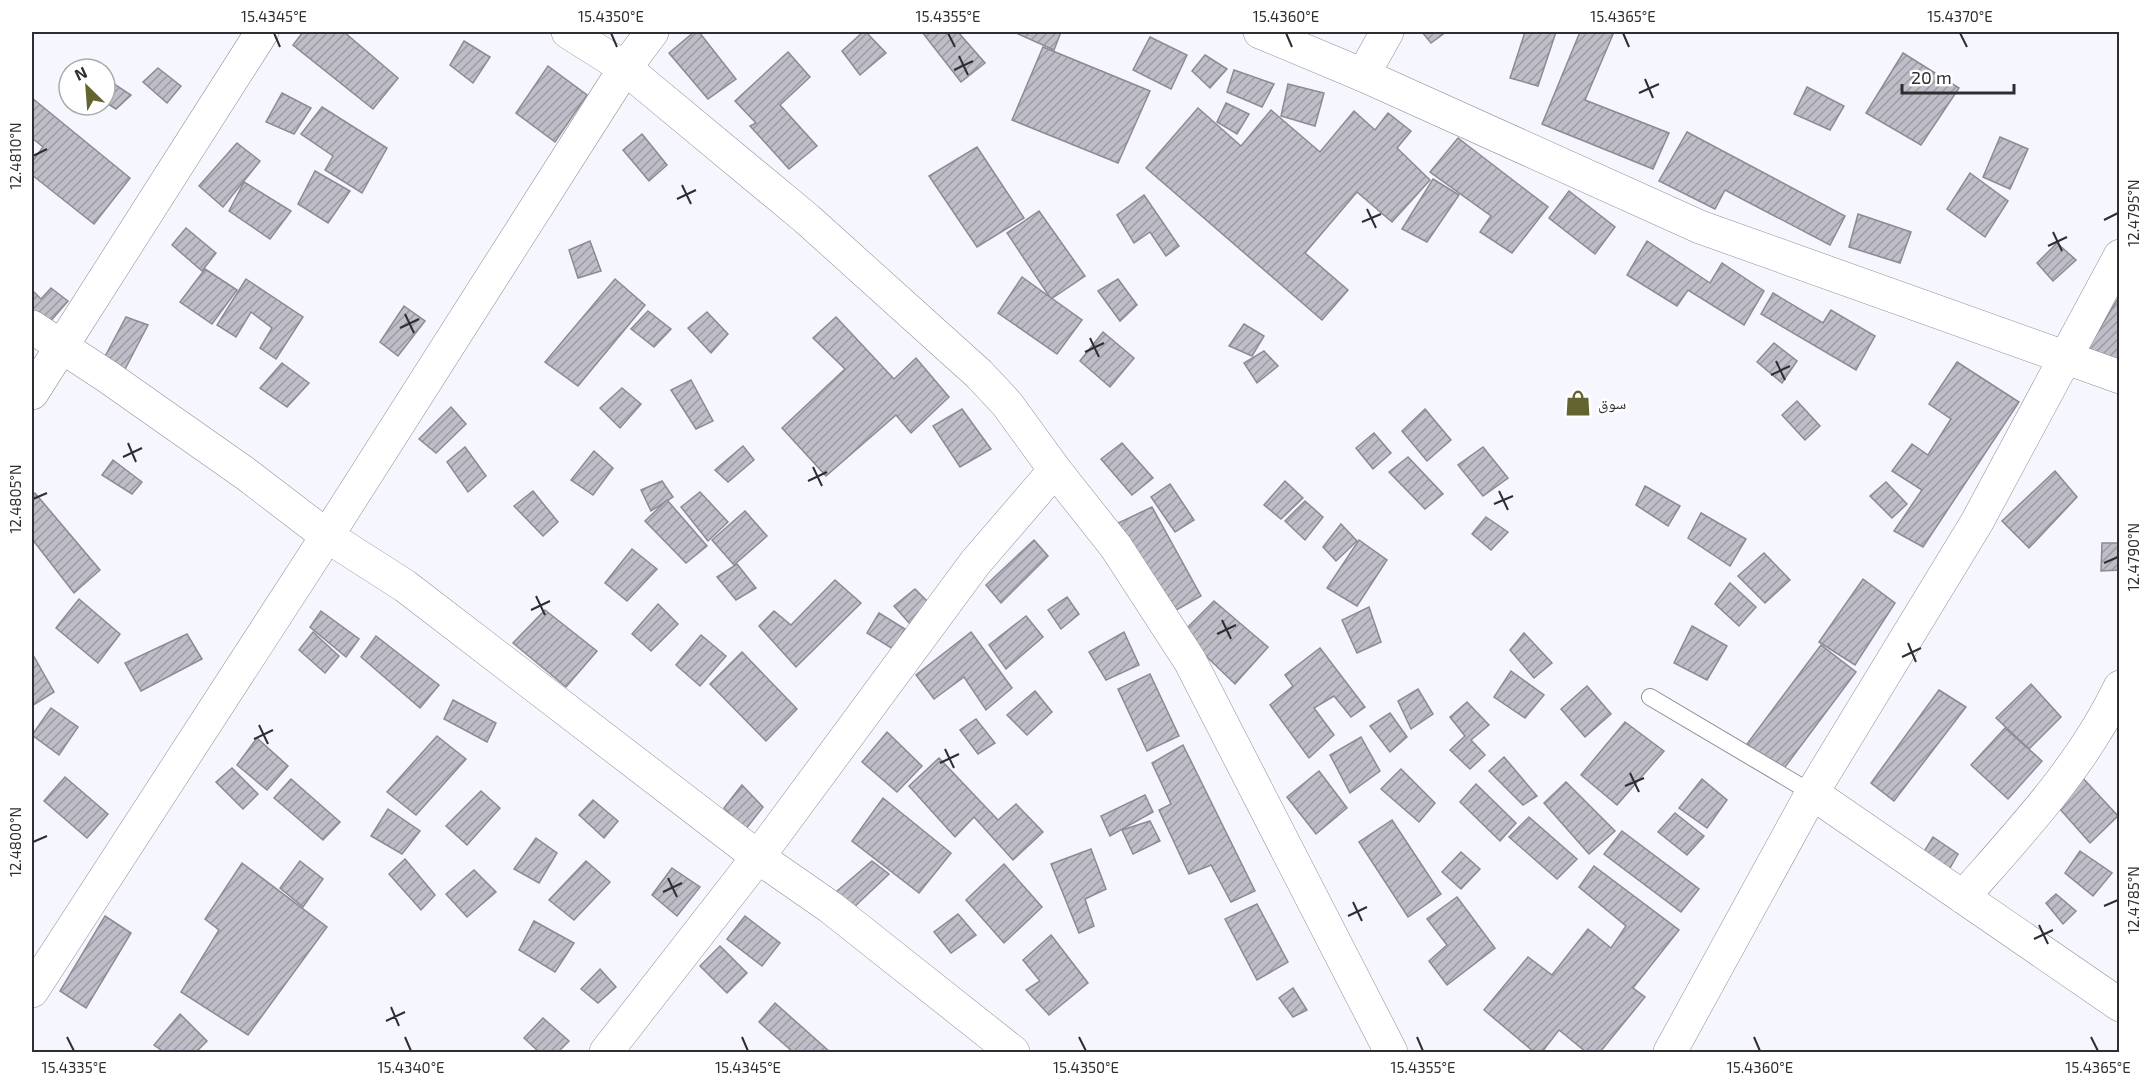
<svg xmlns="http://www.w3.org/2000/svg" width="2151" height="1084" font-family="'Exo 2','Noto Naskh Arabic',sans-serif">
  <defs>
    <pattern id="building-hatch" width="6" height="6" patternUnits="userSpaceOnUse" patternTransform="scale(1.5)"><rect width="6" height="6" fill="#bfbec8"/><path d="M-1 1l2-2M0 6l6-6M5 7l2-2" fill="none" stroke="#9c9ba3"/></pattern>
  </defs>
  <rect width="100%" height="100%" fill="#f6f6fe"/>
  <g fill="url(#building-hatch)" stroke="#8b8b94" stroke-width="1.5">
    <path d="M303,32H344L398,78L373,109L293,45Z"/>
    <path d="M694,32H699L736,79L708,99L669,53Z"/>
    <path d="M863,32H866L886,53L860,75L842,51Z"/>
    <path d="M922,32H958L985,63L961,82Z"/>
    <path d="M1019,32H1061L1054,50L1018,34Z"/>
    <path d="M1422,32H1446L1431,43Z"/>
    <path d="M1525,32H1556L1538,86L1510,78Z"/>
    <path d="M1580,32H1614L1585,100L1669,133L1653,169L1542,124Z"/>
    <path d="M1150,37L1187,55L1171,89L1133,70Z"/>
    <path d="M464,41L490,57L473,83L450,65Z"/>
    <path d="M1043,47L1150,91L1118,163L1012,120Z"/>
    <path d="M788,52L810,77L780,105L817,146L789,169L750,126L756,123L735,101Z"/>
    <path d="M1903,53L1959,88L1921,145L1866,113Z"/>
    <path d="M1205,55L1227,69L1210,88L1192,71Z"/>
    <path d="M548,66L587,95L555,142L516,113Z"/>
    <path d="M158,68L181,86L167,103L143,82Z"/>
    <path d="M1234,70L1274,84L1262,107L1227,92Z"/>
    <path d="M105,78L131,95L116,109L105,102Z"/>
    <path d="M1288,84L1324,93L1315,126L1281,116Z"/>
    <path d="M1807,87L1844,106L1830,130L1794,114Z"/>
    <path d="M282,93L311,108L294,134L266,122Z"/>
    <path d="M32,98L130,178L94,224L32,175V162L43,147L32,138Z"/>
    <path d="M1226,103L1249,114L1237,134L1217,122Z"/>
    <path d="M322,107L387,148L362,193L325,170L333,156L301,134Z"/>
    <path d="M1198,108L1241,146L1271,110L1320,152L1354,111L1375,130L1388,113L1411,131L1397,148L1430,180L1392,222L1357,192L1305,253L1348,290L1322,320L1146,168Z"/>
    <path d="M1687,132L1845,216L1830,245L1725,190L1715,209L1659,181Z"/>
    <path d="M642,134L667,165L649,181L623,150Z"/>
    <path d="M2000,137L2028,149L2010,189L1983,177Z"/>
    <path d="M1458,138L1548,207L1512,253L1480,232L1491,216L1430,172Z"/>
    <path d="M237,143L260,161L223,207L199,186Z"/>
    <path d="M977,147L1024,218L977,247L929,176Z"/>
    <path d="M315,171L350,191L328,223L298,204Z"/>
    <path d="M1970,173L2008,201L1985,237L1947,209Z"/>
    <path d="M1433,179L1459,195L1427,242L1402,229Z"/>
    <path d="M244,182L291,211L270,239L229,211Z"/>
    <path d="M1569,191L1615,227L1595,254L1549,218Z"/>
    <path d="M1144,195L1179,246L1166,256L1150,232L1134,243L1117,215Z"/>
    <path d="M1039,211L1085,276L1051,299L1007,233Z"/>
    <path d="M1858,214L1911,232L1900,263L1849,247Z"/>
    <path d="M186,228L216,253L202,271L172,245Z"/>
    <path d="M590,241L601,271L578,278L569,250Z"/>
    <path d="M1647,241L1710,283L1722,263L1764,291L1744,325L1688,290L1677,306L1627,275Z"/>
    <path d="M2057,243L2076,260L2053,281L2037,263Z"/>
    <path d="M205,269L237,290L212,324L180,302Z"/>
    <path d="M1022,277L1082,320L1057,354L998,313Z"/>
    <path d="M246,279L303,317L276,359L260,348L272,328L251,312L236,337L217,325Z"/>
    <path d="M615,279L645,305L578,386L545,362Z"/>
    <path d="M1118,279L1137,305L1120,321L1098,291Z"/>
    <path d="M51,288L68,301L42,331L32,322V290L41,299Z"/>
    <path d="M1773,293L1823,323L1831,310L1875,336L1856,370L1761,314Z"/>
    <path d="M2120,295V366L2088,348Z"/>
    <path d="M404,306L425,321L398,356L380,342Z"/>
    <path d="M648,311L671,329L654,347L631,329Z"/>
    <path d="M707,312L728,334L711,353L688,328Z"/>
    <path d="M126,317L148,325L121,377L101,364Z"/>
    <path d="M836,317L894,379L916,358L949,397L911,433L896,415L826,476L782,428L845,369L813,338Z"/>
    <path d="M1244,324L1264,336L1252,356L1229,346Z"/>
    <path d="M1103,332L1134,358L1110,387L1080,361Z"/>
    <path d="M1774,343L1797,361L1782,383L1757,362Z"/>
    <path d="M1264,351L1278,366L1257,383L1244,363Z"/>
    <path d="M1957,362L2019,402L1923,547L1894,531L1922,490L1892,471L1912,444L1928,455L1951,419L1929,404Z"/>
    <path d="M282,363L309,383L287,407L260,388Z"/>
    <path d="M691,380L713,421L696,429L671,390Z"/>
    <path d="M622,388L641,404L620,428L600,408Z"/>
    <path d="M1797,401L1820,426L1805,440L1782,415Z"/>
    <path d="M451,407L466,424L436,453L419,439Z"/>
    <path d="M962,409L991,449L960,467L933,426Z"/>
    <path d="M1425,409L1451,440L1427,461L1402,431Z"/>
    <path d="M1374,433L1391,453L1373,469L1356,448Z"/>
    <path d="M1122,443L1153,478L1132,495L1101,459Z"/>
    <path d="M743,446L754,460L728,482L715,470Z"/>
    <path d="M465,447L486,476L468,492L447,462Z"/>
    <path d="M1483,447L1508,478L1483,496L1458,465Z"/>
    <path d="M594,451L613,468L593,495L571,480Z"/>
    <path d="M1408,457L1443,494L1425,509L1389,472Z"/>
    <path d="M113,460L142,482L132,494L102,475Z"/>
    <path d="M2055,471L2077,497L2029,548L2002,521Z"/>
    <path d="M662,481L673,497L651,511L641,490Z"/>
    <path d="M1285,481L1303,498L1281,519L1264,505Z"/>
    <path d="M1886,482L1907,504L1892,518L1870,496Z"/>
    <path d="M1170,484L1194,520L1175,532L1151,497Z"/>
    <path d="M1645,486L1680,506L1668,526L1636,505Z"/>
    <path d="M533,491L558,522L543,536L514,506Z"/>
    <path d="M700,492L728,522L708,541L681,507Z"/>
    <path d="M35,493L100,570L74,593L32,539V496Z"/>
    <path d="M667,500L707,546L686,563L645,521Z"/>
    <path d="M1305,501L1323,517L1305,540L1285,521Z"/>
    <path d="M1152,507L1201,596L1164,617L1116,524Z"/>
    <path d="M745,511L767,536L734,565L712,540Z"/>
    <path d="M1701,513L1746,539L1730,566L1688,538Z"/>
    <path d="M1486,517L1508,532L1491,550L1472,534Z"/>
    <path d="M1341,524L1357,541L1336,561L1323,547Z"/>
    <path d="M1034,540L1048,556L1001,603L986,585Z"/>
    <path d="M1359,540L1387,560L1357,606L1327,588Z"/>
    <path d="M2102,543H2120V570L2101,571Z"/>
    <path d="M632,549L657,569L627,601L605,583Z"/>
    <path d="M1764,553L1790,580L1765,603L1738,576Z"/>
    <path d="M737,564L756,588L736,600L717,577Z"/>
    <path d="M1863,579L1895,603L1855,665L1819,642Z"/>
    <path d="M835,580L861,603L796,667L759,626L774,611L791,625Z"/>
    <path d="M1730,583L1756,607L1739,626L1715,604Z"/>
    <path d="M915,589L930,604L910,624L894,606Z"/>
    <path d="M1067,597L1079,614L1061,629L1048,610Z"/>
    <path d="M79,599L120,634L98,663L56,628Z"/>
    <path d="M1214,601L1268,647L1235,684L1182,633Z"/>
    <path d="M658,604L678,624L651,651L632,634Z"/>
    <path d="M1369,607L1381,642L1357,653L1342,620Z"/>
    <path d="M545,610L597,651L566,687L513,643Z"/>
    <path d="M321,611L359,639L346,657L310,627Z"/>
    <path d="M879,613L905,629L893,649L867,633Z"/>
    <path d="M1026,616L1043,637L1006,669L989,645Z"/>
    <path d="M1692,626L1727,646L1707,680L1674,663Z"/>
    <path d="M313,632L339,656L325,673L299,650Z"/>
    <path d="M971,632L1012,688L986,710L964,677L934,699L916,675Z"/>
    <path d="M1124,632L1139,665L1106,680L1089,652Z"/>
    <path d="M1524,633L1552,663L1534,678L1510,650Z"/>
    <path d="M187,634L202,659L141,691L125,663Z"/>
    <path d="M701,635L726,656L700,686L676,665Z"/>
    <path d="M376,636L439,685L420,708L361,657Z"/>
    <path d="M1821,645L1856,672L1782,771L1747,744Z"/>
    <path d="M1320,648L1365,707L1351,717L1334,696L1314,708L1334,735L1309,758L1270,705L1293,686L1285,675Z"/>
    <path d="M742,652L797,709L766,741L710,684Z"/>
    <path d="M32,653L54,692L32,706Z"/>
    <path d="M1511,671L1544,695L1525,718L1494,697Z"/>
    <path d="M1150,674L1179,736L1147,751L1118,689Z"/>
    <path d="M2031,684L2061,717L2029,749L1996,718Z"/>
    <path d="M1587,686L1611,714L1585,737L1561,709Z"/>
    <path d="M1418,689L1433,714L1411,729L1398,701Z"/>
    <path d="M1939,690L1966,707L1894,801L1871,783Z"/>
    <path d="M1035,691L1052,712L1027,735L1007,715Z"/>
    <path d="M453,700L496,723L487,742L444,719Z"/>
    <path d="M1467,702L1489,725L1471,740L1485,755L1470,769L1450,750L1465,736L1450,717Z"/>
    <path d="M51,708L78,727L59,755L32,735Z"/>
    <path d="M1390,713L1407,737L1390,752L1370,726Z"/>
    <path d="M976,719L995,743L978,754L960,730Z"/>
    <path d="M1625,722L1664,751L1617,805L1581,775Z"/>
    <path d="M2005,728L2042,761L2008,799L1971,765Z"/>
    <path d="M887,732L922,766L897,792L862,762Z"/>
    <path d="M437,736L466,759L416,815L387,792Z"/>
    <path d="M1361,737L1380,771L1350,793L1330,755Z"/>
    <path d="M257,738L288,766L267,790L237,765Z"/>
    <path d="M1183,745L1255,891L1231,902L1211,865L1189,874L1159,810L1171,804L1152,763Z"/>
    <path d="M1504,757L1537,796L1523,805L1489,771Z"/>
    <path d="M939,758L998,820L1016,804L1043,832L1013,860L974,817L955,837L909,786Z"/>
    <path d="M232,768L258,794L243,809L216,782Z"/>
    <path d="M1401,769L1435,803L1419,822L1381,789Z"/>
    <path d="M1319,771L1347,808L1316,834L1287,797Z"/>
    <path d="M2080,775L2118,816L2090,843L2052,800Z"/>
    <path d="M65,777L108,814L87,838L44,801Z"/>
    <path d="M291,779L340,822L323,840L274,798Z"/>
    <path d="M1702,779L1727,800L1707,828L1679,808Z"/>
    <path d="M1566,782L1615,831L1589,854L1544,803Z"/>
    <path d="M1476,784L1516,823L1500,841L1460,802Z"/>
    <path d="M742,785L763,807L745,830L724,808Z"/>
    <path d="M481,791L500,808L467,845L446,826Z"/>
    <path d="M1145,795L1153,812L1110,836L1101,816Z"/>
    <path d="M883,798L951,853L919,893L852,841Z"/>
    <path d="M593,800L618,821L604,838L579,815Z"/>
    <path d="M388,809L420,831L402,854L371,836Z"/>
    <path d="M1675,813L1704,836L1687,855L1658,832Z"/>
    <path d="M1529,817L1577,859L1557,879L1509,837Z"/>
    <path d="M1392,820L1441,894L1408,917L1359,842Z"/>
    <path d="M1150,821L1160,841L1133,854L1122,830Z"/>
    <path d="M1622,831L1699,889L1681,912L1604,854Z"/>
    <path d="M1933,837L1958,854L1946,875L1920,858Z"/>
    <path d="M536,838L557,853L539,883L514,869Z"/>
    <path d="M1091,849L1106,889L1085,899L1094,926L1079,933L1051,864Z"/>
    <path d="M2080,851L2112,873L2093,896L2065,873Z"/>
    <path d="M1461,852L1480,869L1461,889L1442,872Z"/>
    <path d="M405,859L435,895L421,910L389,874Z"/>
    <path d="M300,861L323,879L303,907L280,888Z"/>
    <path d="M586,861L610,882L574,920L549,900Z"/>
    <path d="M872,861L889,874L851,910L836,892Z"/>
    <path d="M242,863L327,927L248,1035L181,992L219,930L205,919Z"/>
    <path d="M1004,864L1042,907L1004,943L966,900Z"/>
    <path d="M1594,866L1679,930L1633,988L1645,997L1600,1052H1586L1559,1030L1542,1052H1534L1484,1010L1528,957L1552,975L1588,929L1611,948L1626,926L1579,887Z"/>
    <path d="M672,868L700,887L677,916L652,895Z"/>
    <path d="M474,870L496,892L467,917L446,894Z"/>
    <path d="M2056,894L2076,911L2063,924L2046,903Z"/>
    <path d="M1457,897L1495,948L1447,985L1429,961L1447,945L1427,919Z"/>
    <path d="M1257,904L1288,962L1257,980L1225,919Z"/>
    <path d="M958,914L976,935L951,953L934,932Z"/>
    <path d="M105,916L131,933L86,1008L60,991Z"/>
    <path d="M745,916L780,943L762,966L727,939Z"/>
    <path d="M534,921L574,943L555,972L519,950Z"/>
    <path d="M1051,935L1088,983L1049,1015L1026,990L1040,981L1023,960Z"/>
    <path d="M720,946L747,973L727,993L700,966Z"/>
    <path d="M600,969L616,987L598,1003L581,989Z"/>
    <path d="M1293,988L1307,1010L1293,1017L1279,998Z"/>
    <path d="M775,1003L830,1052H793L759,1022Z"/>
    <path d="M180,1014L207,1041L196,1052H164L154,1045Z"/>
    <path d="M543,1018L569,1041L558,1052H539L524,1038Z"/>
  </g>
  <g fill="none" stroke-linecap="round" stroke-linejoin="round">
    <g stroke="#8f8e98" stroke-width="18">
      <path id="service" d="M1650,697L1812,793"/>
    </g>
    <g stroke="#8f8e98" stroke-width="34">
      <g id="minor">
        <path d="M568,32L625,68L807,219L979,374L1007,404L1055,470L1116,547L1190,661L1391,1052"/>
        <path d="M1260,32L1363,75L1700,227L2120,377"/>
        <path d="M1363,75L1387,32"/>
        <path d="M32,327L108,377L246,474L327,536L405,586L758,857L830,907L1013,1052"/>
        <path d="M32,393L262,32"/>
        <path d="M1812,793L2120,1005"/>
        <path d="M1963,897C2020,832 2082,767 2120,687"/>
        <path d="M32,991L327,536L625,68L652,32"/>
        <path d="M606,1052L758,857L975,563L1055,470"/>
        <path d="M1670,1052L1812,793L1977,522L2120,256"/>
      </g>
    </g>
    <use href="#service" stroke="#fff" stroke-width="16"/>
    <use href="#minor" stroke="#fff" stroke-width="33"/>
  </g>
  <path fill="none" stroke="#2e2e32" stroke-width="2" d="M274,33L280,47M611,33L617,47M948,33L955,47M1286,33L1292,47M1623,33L1629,47M1960,33L1967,47M959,56L968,75M954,70L973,61M1645,79L1653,98M1639,93L1659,84M33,156L47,149M682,185L691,204M677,199L696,190M1367,209L1376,228M2104,220L2118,213M1362,222L1381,214M2053,232L2062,251M2048,246L2067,237M405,314L414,333M400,328L419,319M1090,338L1099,357M1085,352L1104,343M1776,361L1785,380M1771,375L1790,366M128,443L136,462M123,457L142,448M813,467L822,486M808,481L827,472M1499,491L1508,510M33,499L47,493M1494,504L1513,496M2104,563L2118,557M536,596L545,615M531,610L550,601M1222,620L1231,639M1217,634L1236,625M1908,643L1916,662M1902,657L1921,648M259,725L268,744M254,739L273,730M945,749L954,768M940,763L959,754M1630,773L1639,792M1625,786L1644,778M33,842L47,836M668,878L677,897M663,892L682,883M1353,902L1362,921M2104,906L2118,900M1348,916L1367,907M2039,925L2048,944M2034,939L2053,930M391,1007L399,1026M386,1021L405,1012M67,1037L74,1051M405,1037L411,1051M742,1037L748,1051M1079,1037L1086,1051M1417,1037L1423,1051M1754,1037L1760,1051M2091,1037L2098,1051"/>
  <defs>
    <g id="shop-bare" transform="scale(2.07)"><path d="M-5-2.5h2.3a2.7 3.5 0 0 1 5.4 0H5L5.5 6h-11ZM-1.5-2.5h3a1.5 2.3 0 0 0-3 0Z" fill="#646431" stroke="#fff" stroke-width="2.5" paint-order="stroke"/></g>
  </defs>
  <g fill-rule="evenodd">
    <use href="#shop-bare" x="1578" y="403"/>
  </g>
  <g text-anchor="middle" stroke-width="5" stroke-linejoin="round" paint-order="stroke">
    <g font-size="16" fill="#2e2e32" stroke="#fff" text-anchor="start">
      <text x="1598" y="409">سوق</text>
    </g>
  </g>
  <rect width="2151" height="1084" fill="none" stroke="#ffffff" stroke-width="66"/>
  <g transform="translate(87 87) rotate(335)"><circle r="28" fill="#ffffff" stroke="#ababad" stroke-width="1.5"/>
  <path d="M0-4.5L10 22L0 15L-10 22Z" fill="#646431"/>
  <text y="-9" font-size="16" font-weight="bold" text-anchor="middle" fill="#2e2e32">N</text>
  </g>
  <path d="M1902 84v9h112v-9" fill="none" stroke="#2e2e32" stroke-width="3"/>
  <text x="1911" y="84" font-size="18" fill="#2e2e32" stroke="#ffffff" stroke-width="4.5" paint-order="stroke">20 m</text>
  <rect x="33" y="33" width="2085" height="1018" fill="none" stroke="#2e2e32" stroke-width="2"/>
  <g font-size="15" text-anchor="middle" fill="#2e2e32">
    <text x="274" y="22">15.4345°E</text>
    <text x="611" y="22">15.4350°E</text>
    <text x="948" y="22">15.4355°E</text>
    <text x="1286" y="22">15.4360°E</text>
    <text x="1623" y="22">15.4365°E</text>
    <text x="1960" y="22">15.4370°E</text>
    <text transform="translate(16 156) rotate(-90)" y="5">12.4810°N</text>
    <text transform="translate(2134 213) rotate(-90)" y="5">12.4795°N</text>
    <text transform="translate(16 499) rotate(-90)" y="5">12.4805°N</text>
    <text transform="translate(2134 557) rotate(-90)" y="5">12.4790°N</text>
    <text transform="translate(16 842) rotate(-90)" y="5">12.4800°N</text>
    <text transform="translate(2134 900) rotate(-90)" y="5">12.4785°N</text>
    <text x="74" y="1073">15.4335°E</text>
    <text x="411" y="1073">15.4340°E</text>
    <text x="748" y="1073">15.4345°E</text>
    <text x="1086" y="1073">15.4350°E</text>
    <text x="1423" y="1073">15.4355°E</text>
    <text x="1760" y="1073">15.4360°E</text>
    <text x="2098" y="1073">15.4365°E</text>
  </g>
</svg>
